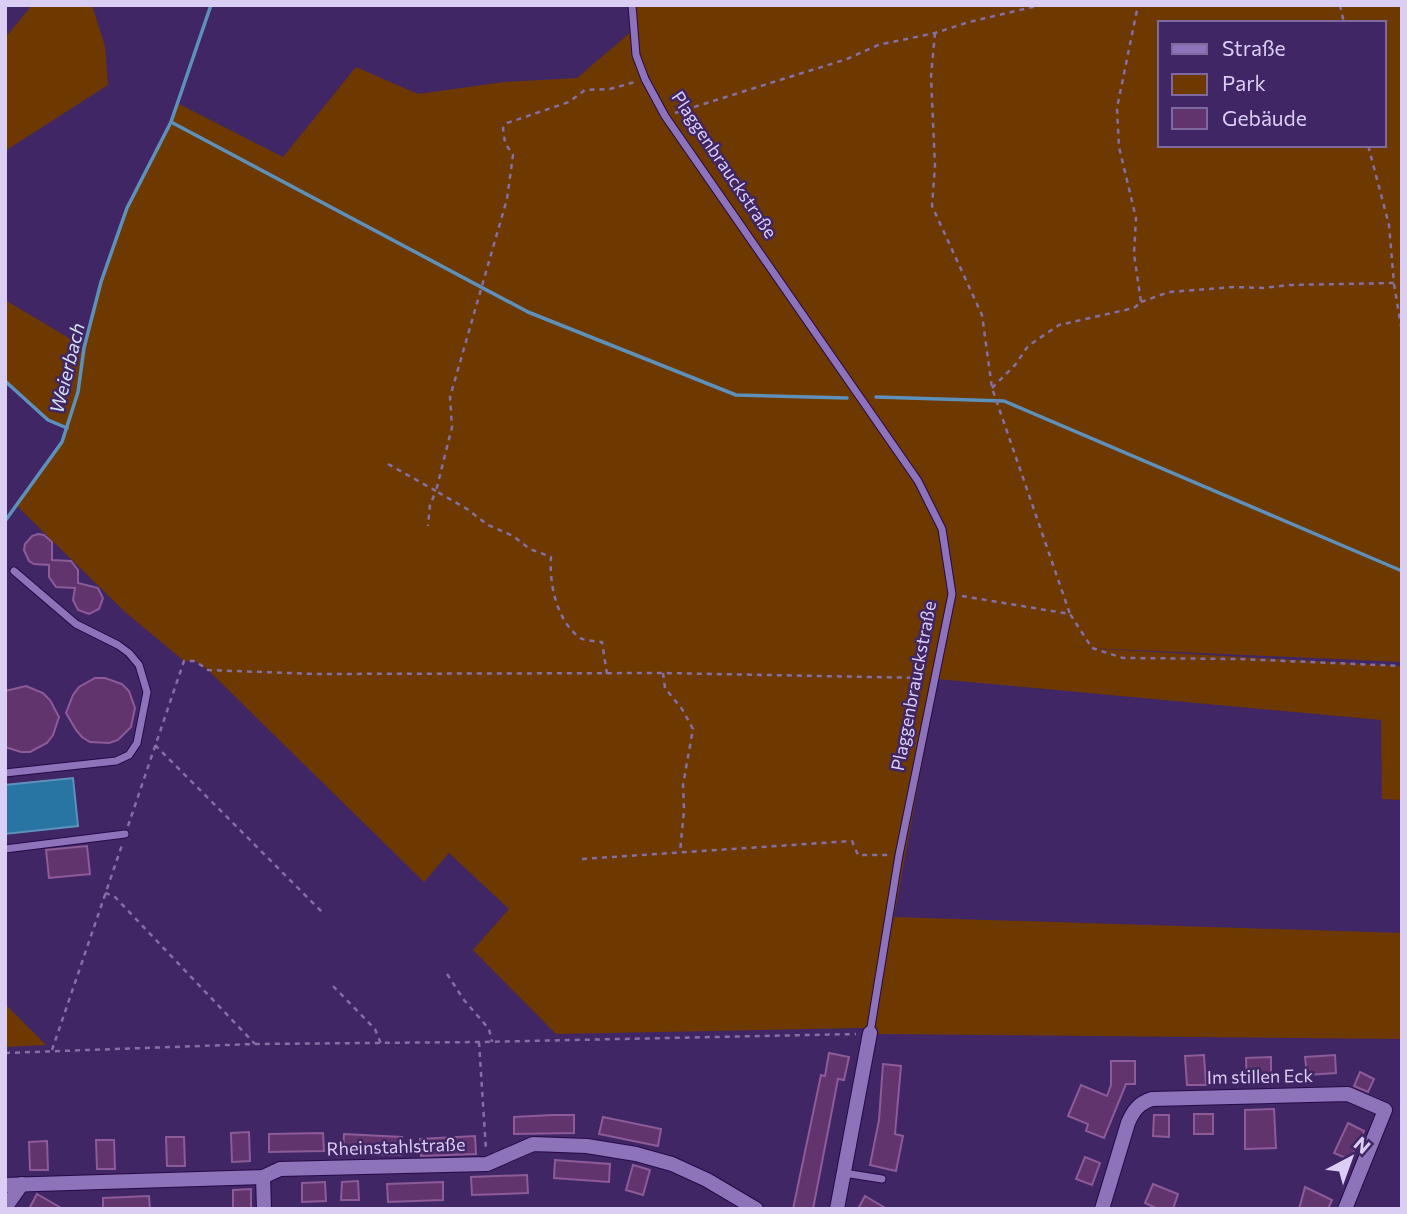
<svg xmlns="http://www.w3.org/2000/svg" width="1407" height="1214" font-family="Commissioner,sans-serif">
  <rect width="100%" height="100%" fill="#402665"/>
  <g fill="#6d3900" fill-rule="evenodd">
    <path d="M32,5H92L105,46L108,85L5,151V38Z"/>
    <path d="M632,5H1402V662L1067,647L1402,666V800L1382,799L1381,720L938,679L939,659L928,732L894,917L1402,933V1039L878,1034V1029L863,1028L556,1034L473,950L509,909L449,853L424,882L208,670L195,661H184L124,611L16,505L62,442L66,428L48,420L5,381V300L84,347C96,300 108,251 128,207C144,172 165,140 177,103L283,157L356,67L418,94L504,82L577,78L632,31ZM1160,23H1384V145H1160Z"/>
    <path d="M5,1004L46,1045L5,1047Z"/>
  </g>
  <path fill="#2875a3" stroke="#5d90bb" stroke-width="2" d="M73,778L78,826L5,834V785Z"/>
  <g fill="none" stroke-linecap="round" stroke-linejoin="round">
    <g stroke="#5d90bb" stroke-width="3.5">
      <path d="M171,122L528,312L736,395L847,398"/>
      <path d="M5,381L48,420L67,428"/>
      <path d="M876,397L1004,401L1402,571"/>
      <path d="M5,521L62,442L78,392L84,348L101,282L127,208L171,122L211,5"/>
    </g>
  </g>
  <g fill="#62346e" stroke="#8c5b98" stroke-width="2">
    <path d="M38,534L44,535L52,542V560L71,561L78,570V583L98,588L103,598L99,609L89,614L78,610L73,600L75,588L56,587L49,577V565L34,564L29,561L24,550L25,544L32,536Z"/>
    <path d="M95,678H105L122,684L129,691L135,708L131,727L118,740L109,743L90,742L82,737L76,730L66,713L73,695L79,687Z"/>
    <path d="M26,686L43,693L50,700L59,717L53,735L47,743L30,752H21L5,747V691Z"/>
    <path d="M87,846L90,874L49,878L46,850Z"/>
    <path d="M829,1053L849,1057L844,1080L838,1079L813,1209H793L821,1075L825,1076Z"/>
    <path d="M1204,1055L1206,1085H1187L1185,1056Z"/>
    <path d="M1335,1055L1336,1073L1307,1075L1305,1057Z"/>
    <path d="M1271,1057V1083H1247L1246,1058Z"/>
    <path d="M1111,1061H1135V1084H1126L1104,1138L1086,1131L1088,1124L1068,1116L1081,1085L1107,1096L1111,1085Z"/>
    <path d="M883,1064L901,1066L895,1134L903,1136L896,1171L870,1165L879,1120Z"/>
    <path d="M1360,1072L1374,1079L1368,1092L1354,1086Z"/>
    <path d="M1274,1109L1276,1148L1245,1149V1110Z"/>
    <rect x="1194" y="1114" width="19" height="20"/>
    <path d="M553,1115H574V1133L514,1134V1117Z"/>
    <path d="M1154,1115H1169V1137L1153,1136Z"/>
    <path d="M603,1117L661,1129L658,1146L599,1134Z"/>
    <path d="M1348,1123L1364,1131L1350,1160L1334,1153Z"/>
    <path d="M249,1132L250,1161L232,1162L231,1133Z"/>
    <path d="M323,1133L324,1151L269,1152V1134Z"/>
    <path d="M344,1134L402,1137L401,1155L343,1153Z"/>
    <path d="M475,1136L476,1154L421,1156L420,1139Z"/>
    <path d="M166,1137H184L185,1166H167Z"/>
    <path d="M96,1140H114L115,1169H97Z"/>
    <path d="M47,1141L48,1170H30L29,1142Z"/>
    <path d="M1085,1157L1100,1163L1092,1185L1076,1179Z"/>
    <path d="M555,1160L610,1164L609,1182L554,1178Z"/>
    <path d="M633,1165L650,1170L643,1195L626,1190Z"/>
    <path d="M527,1175L528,1193L472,1195L471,1177Z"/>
    <path d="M358,1181L359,1200H341L342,1182Z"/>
    <path d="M325,1182L326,1201L302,1202V1183Z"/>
    <path d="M443,1182V1200L388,1202L387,1184Z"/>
    <path d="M1153,1184L1178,1194L1173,1209H1158L1145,1203Z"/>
    <path d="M1305,1187L1332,1200L1328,1209H1299Z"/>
    <path d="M251,1189V1209H233V1190Z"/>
    <path d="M37,1194L63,1209H29Z"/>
    <path d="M149,1196L150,1209H103V1198Z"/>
    <path d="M865,1196L887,1209H858Z"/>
  </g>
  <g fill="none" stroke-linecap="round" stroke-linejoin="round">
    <g stroke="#270948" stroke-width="9">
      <g id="service">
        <path d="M632,5L636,55L645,79L665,116L918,481L942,529L952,594L899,855L870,1033"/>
        <path d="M5,773L116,761L129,755L137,743L147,692L139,665L129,653L118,645L76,624L14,571"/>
        <path d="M5,849L125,834"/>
        <path d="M844,1173L882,1179"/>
      </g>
    </g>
    <g stroke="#270948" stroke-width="16">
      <g id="minor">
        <path d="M263,1177L264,1209"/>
        <path d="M5,1185L263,1177L280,1169L487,1164L533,1144L587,1146L636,1154L672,1164L707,1180L756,1209"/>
        <path d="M5,1208L22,1184"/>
        <path d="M837,1209L870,1033"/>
        <path d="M1102,1209L1128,1123C1133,1111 1139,1103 1152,1099L1348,1094L1385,1110L1345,1209"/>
      </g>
    </g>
    <g stroke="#8470a4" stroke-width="2.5" stroke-dasharray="5 5" stroke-linecap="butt">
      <path d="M1340,5L1344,23"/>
      <path d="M935,33L931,76L935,166L932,206L982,315L992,388L1070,614"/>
      <path d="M675,113L847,59L878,45L935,33L969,22L1041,5"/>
      <path d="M1394,284L1402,332"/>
      <path d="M1141,302L1169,292L1234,287L1263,288L1289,285L1394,283L1389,225L1368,145"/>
      <path d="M992,388L1015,365L1028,346L1059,325L1134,308L1141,302L1134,254L1136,218L1119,147L1117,108L1138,5"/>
      <path d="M388,464L436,491L430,505L428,526"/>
      <path d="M962,596L1070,614L1092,648L1123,658L1240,659L1402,666"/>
      <path d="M663,673L665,688L682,709L693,729L683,785L684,810L680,852"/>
      <path d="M607,674L602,642C595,641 586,641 580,638C557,621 549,585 551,557L530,549L513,536L488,525L467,509L436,491L452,427L450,397L507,199L513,155L505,143L503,128L507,123L569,102L585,90L610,89L635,82"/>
      <path d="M155,745L324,914"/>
      <path d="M128,826L184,661H195L208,670L316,674L663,673L924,678"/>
      <path d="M582,859L852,841L858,855H889"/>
      <path d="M105,893L114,896L255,1044"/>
      <path d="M447,974L464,1000L489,1029L492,1042"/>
      <path d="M333,986L375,1029L381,1044"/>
      <path d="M479,1042L486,1150"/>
      <path d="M52,1050L122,845"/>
      <path d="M5,1053L255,1044L479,1042L856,1034"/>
    </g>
    <use href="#service" stroke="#8c73ba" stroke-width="7"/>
    <use href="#minor" stroke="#8c73ba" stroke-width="14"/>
  </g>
  <g text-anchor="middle" stroke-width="5" stroke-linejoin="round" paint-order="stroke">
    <g font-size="18" fill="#dacef4" stroke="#402665">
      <text transform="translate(724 165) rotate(56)" y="6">Plaggenbrauckstraße</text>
      <text transform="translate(914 686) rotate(-79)" y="6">Plaggenbrauckstraße</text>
      <text transform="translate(1260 1077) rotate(-1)" y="6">Im stillen Eck</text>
      <text transform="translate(396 1147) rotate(-2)" y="6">Rheinstahlstraße</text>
    </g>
    <g font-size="19" font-style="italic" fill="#d0e2ef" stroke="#402665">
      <text transform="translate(67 368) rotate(-76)" y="7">Weierbach</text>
    </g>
  </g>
  <rect width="1407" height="1214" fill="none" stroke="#dacef4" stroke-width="14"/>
  <rect x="1158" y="21" width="228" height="126" fill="#402665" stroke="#7e699e" stroke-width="2"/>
  <rect x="1172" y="44" width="35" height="10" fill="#8c73ba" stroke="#7e699e" stroke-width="2"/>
  <text x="1222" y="56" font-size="21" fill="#dacef4">Straße</text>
  <rect x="1172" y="74" width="35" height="21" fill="#6d3900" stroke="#7e699e" stroke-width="2"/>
  <text x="1222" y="91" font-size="21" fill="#dacef4">Park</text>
  <rect x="1172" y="108" width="35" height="21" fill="#62346e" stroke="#7e699e" stroke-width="2"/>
  <text x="1222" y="126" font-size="21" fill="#dacef4">Gebäude</text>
  <g transform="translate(1351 1158) rotate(41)" stroke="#402665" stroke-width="5" paint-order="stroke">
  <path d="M0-5L12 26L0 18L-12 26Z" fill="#dacef4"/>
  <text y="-10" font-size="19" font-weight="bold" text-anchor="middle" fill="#dacef4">N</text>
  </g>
</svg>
